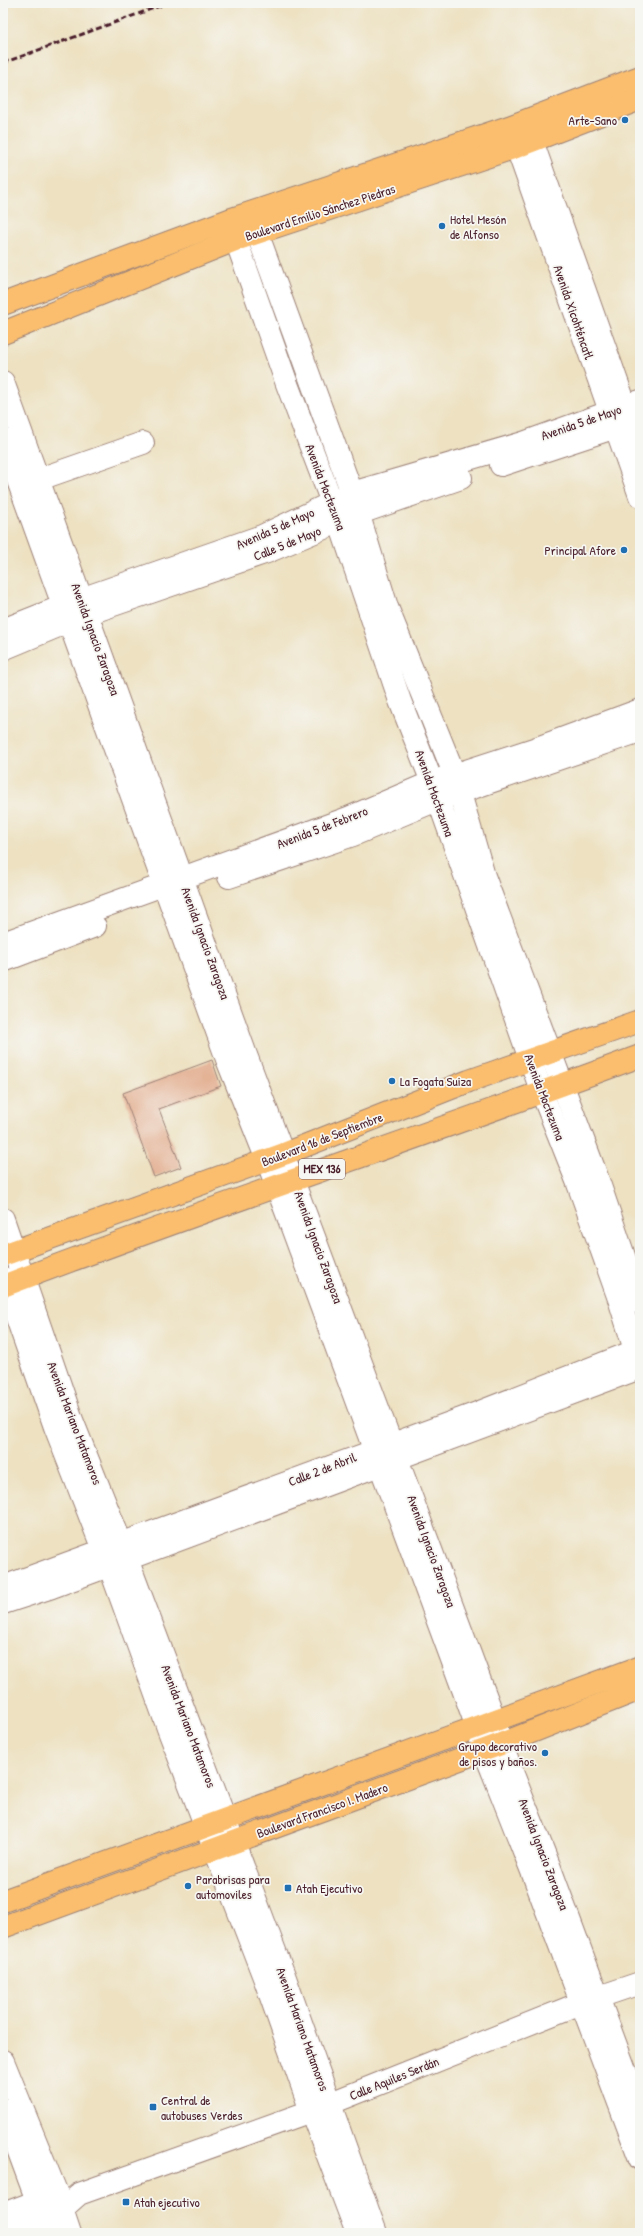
<svg xmlns="http://www.w3.org/2000/svg" width="643" height="2236" font-family="'Patrick Hand',sans-serif">
  <rect width="100%" height="100%" fill="#f6f6f2"/>
  <filter id="ink" filterUnits="userSpaceOnUse"><feTurbulence type="fractalNoise" baseFrequency=".025" numOctaves="2"/><feDisplacementMap in="SourceGraphic" scale="8" xChannelSelector="R" yChannelSelector="G"/><feConvolveMatrix kernelMatrix="1 2 1 2 8 2 1 2 1" color-interpolation-filters="sRGB"/></filter>
  <filter id="wash" filterUnits="userSpaceOnUse"><feTurbulence type="fractalNoise" baseFrequency=".012" numOctaves="4" result="noise"/><feDisplacementMap in="SourceGraphic" scale="16" xChannelSelector="R" yChannelSelector="G"/><feGaussianBlur stdDeviation="0.9" result="paint"/><feColorMatrix in="noise" values="0 0 0 0 0 0 0 0 0 0 0 0 0 0 0 0 0 1.4 0 .05"/><feComposite in="paint" operator="in"/></filter>
  <g filter="url(#wash)">
    <rect width="100%" height="100%" fill="#ede1c1"/>
    <g id="blocks">
      <path fill="#e4b295" d="M212,1060L221,1086L159,1109L181,1167L154,1177L123,1093Z"/>
    </g>
  </g>
  <g filter="url(#ink)">
    <use href="#blocks" fill-opacity="0" stroke="#9c8076" stroke-width="1"/>
    <g fill="none" stroke-linecap="round" stroke-linejoin="round">
      <g stroke="#9c8076" stroke-width="24">
        <g id="minor">
          <path d="M526,124L640,447"/>
          <path d="M510,128L640,496"/>
          <path d="M251,216L352,493L387,607L455,776L484,876L596,1174L640,1303"/>
          <path d="M230,223L287,384L339,521L400,701L432,782L542,1093L577,1181L619,1299L640,1366"/>
          <path d="M3,382L246,1055L495,1721L501,1744L550,1868L640,2110"/>
          <path d="M3,439L228,1062L267,1160L477,1727L484,1750L533,1874L640,2159"/>
          <path d="M501,465L640,419"/>
          <path d="M25,484L143,443"/>
          <path d="M3,630L81,599L262,536L352,493L523,443L640,401"/>
          <path d="M3,649L87,614L267,552L357,514L461,478"/>
          <path d="M229,877L353,835L437,800L640,731"/>
          <path d="M3,943L348,818L432,782L537,748L640,710"/>
          <path d="M3,961L95,926"/>
          <path d="M3,1219L72,1420L121,1543L284,1975L376,2233"/>
          <path d="M3,1278L55,1427L109,1565L169,1731L265,1980L311,2111L357,2233"/>
          <path d="M3,1587L480,1412L640,1349"/>
          <path d="M3,1603L52,1587L640,1368"/>
          <path d="M3,2061L57,2194L70,2233"/>
          <path d="M3,2109L49,2233"/>
          <path d="M3,2214L51,2196"/>
          <path d="M3,2232L62,2209L79,2194L311,2111L581,2003L640,1983"/>
        </g>
      </g>
      <g stroke="#9c8076" stroke-width="24">
        <g id="major">
          <path d="M3,304L229,220L509,127L640,77"/>
          <path d="M3,333L235,240L516,147L640,99"/>
          <path d="M3,1255L284,1154L469,1081L640,1021"/>
          <path d="M3,1286C214,1205 429,1135 640,1056"/>
          <path d="M3,1901L640,1667"/>
          <path d="M3,1927L501,1744L640,1689"/>
        </g>
      </g>
      <use href="#minor" stroke="#fff" stroke-width="22"/>
      <use href="#major" stroke="#fabe6e" stroke-width="22"/>
      <path stroke="#4a1f2b" stroke-width="3" stroke-dasharray="6 3" stroke-linecap="butt" d="M3,63L168,3"/>
    </g>
  </g>
  <g fill="#1f6fb2" stroke="#f6f6f2" stroke-width="1.5">
    <circle cx="625" cy="120" r="4"/>
    <circle cx="442" cy="226" r="4"/>
    <circle cx="624" cy="550" r="4"/>
    <circle cx="392" cy="1081" r="4"/>
    <circle cx="545" cy="1753" r="4"/>
    <circle cx="188" cy="1886" r="4"/>
    <rect x="284" y="1884" width="8" height="8" rx="2"/>
    <rect x="149" y="2103" width="8" height="8" rx="2"/>
    <rect x="122" y="2198" width="8" height="8" rx="2"/>
  </g>
  <g text-anchor="middle" stroke-width="3.5" stroke-linejoin="round" paint-order="stroke">
    <rect fill="#f6f6f2" stroke="#7e6067" stroke-width="1" x="299" y="1159" width="46" height="20" rx="3"/>
    <g font-size="12" font-weight="bold" fill="#4a1f2b">
      <text x="322" y="1173">MEX 136</text>
    </g>
    <g font-size="13" fill="#4a1f2b" stroke="#f6f6f2" text-anchor="start">
      <text x="617" y="125" text-anchor="end">Arte-Sano</text>
      <text x="450" y="224">Hotel Mesón<tspan x="450" dy="15">de Alfonso</tspan></text>
      <text x="616" y="555" text-anchor="end">Principal Afore</text>
      <text x="400" y="1086">La Fogata Suiza</text>
      <text x="537" y="1751" text-anchor="end">Grupo decorativo<tspan x="537" dy="15">de pisos y baños.</tspan></text>
      <text x="196" y="1884">Parabrisas para<tspan x="196" dy="15">automoviles</tspan></text>
      <text x="296" y="1893">Atah Ejecutivo</text>
      <text x="161" y="2105">Central de<tspan x="161" dy="15">autobuses Verdes</tspan></text>
      <text x="134" y="2207">Atah ejecutivo</text>
    </g>
    <g font-size="13" fill="#4a1f2b" stroke="#f6f6f2">
      <text transform="translate(320 212) rotate(-18)" y="5">Boulevard Emilio Sánchez Piedras</text>
      <text transform="translate(574 312) rotate(71)" y="5">Avenida Xicohténcatl</text>
      <text transform="translate(581 422) rotate(-19)" y="5">Avenida 5 de Mayo</text>
      <text transform="translate(326 487) rotate(69)" y="5">Avenida Moctezuma</text>
      <text transform="translate(275 528) rotate(-24)" y="5">Avenida 5 de Mayo</text>
      <text transform="translate(287 543) rotate(-22)" y="5">Calle 5 de Mayo</text>
      <text transform="translate(96 639) rotate(70)" y="5">Avenida Ignacio Zaragoza</text>
      <text transform="translate(435 793) rotate(70)" y="5">Avenida Moctezuma</text>
      <text transform="translate(322 827) rotate(-21)" y="5">Avenida 5 de Febrero</text>
      <text transform="translate(206 943) rotate(70)" y="5">Avenida Ignacio Zaragoza</text>
      <text transform="translate(545 1097) rotate(69)" y="5">Avenida Moctezuma</text>
      <text transform="translate(322 1139) rotate(-21)" y="5">Boulevard 16 de Septiembre</text>
      <text transform="translate(319 1247) rotate(70)" y="5">Avenida Ignacio Zaragoza</text>
      <text transform="translate(75 1423) rotate(69)" y="5">Avenida Mariano Matamoros</text>
      <text transform="translate(322 1469) rotate(-21)" y="5">Calle 2 de Abril</text>
      <text transform="translate(432 1551) rotate(70)" y="5">Avenida Ignacio Zaragoza</text>
      <text transform="translate(189 1726) rotate(69)" y="5">Avenida Mariano Matamoros</text>
      <text transform="translate(322 1810) rotate(-20)" y="5">Boulevard Francisco I. Madero</text>
      <text transform="translate(544 1854) rotate(69)" y="5">Avenida Ignacio Zaragoza</text>
      <text transform="translate(303 2029) rotate(70)" y="5">Avenida Mariano Matamoros</text>
      <text transform="translate(394 2078) rotate(-22)" y="5">Calle Aquiles Serdán</text>
    </g>
  </g>
  <rect width="643" height="2236" fill="none" stroke="#f6f6f2" stroke-width="16"/>
</svg>
